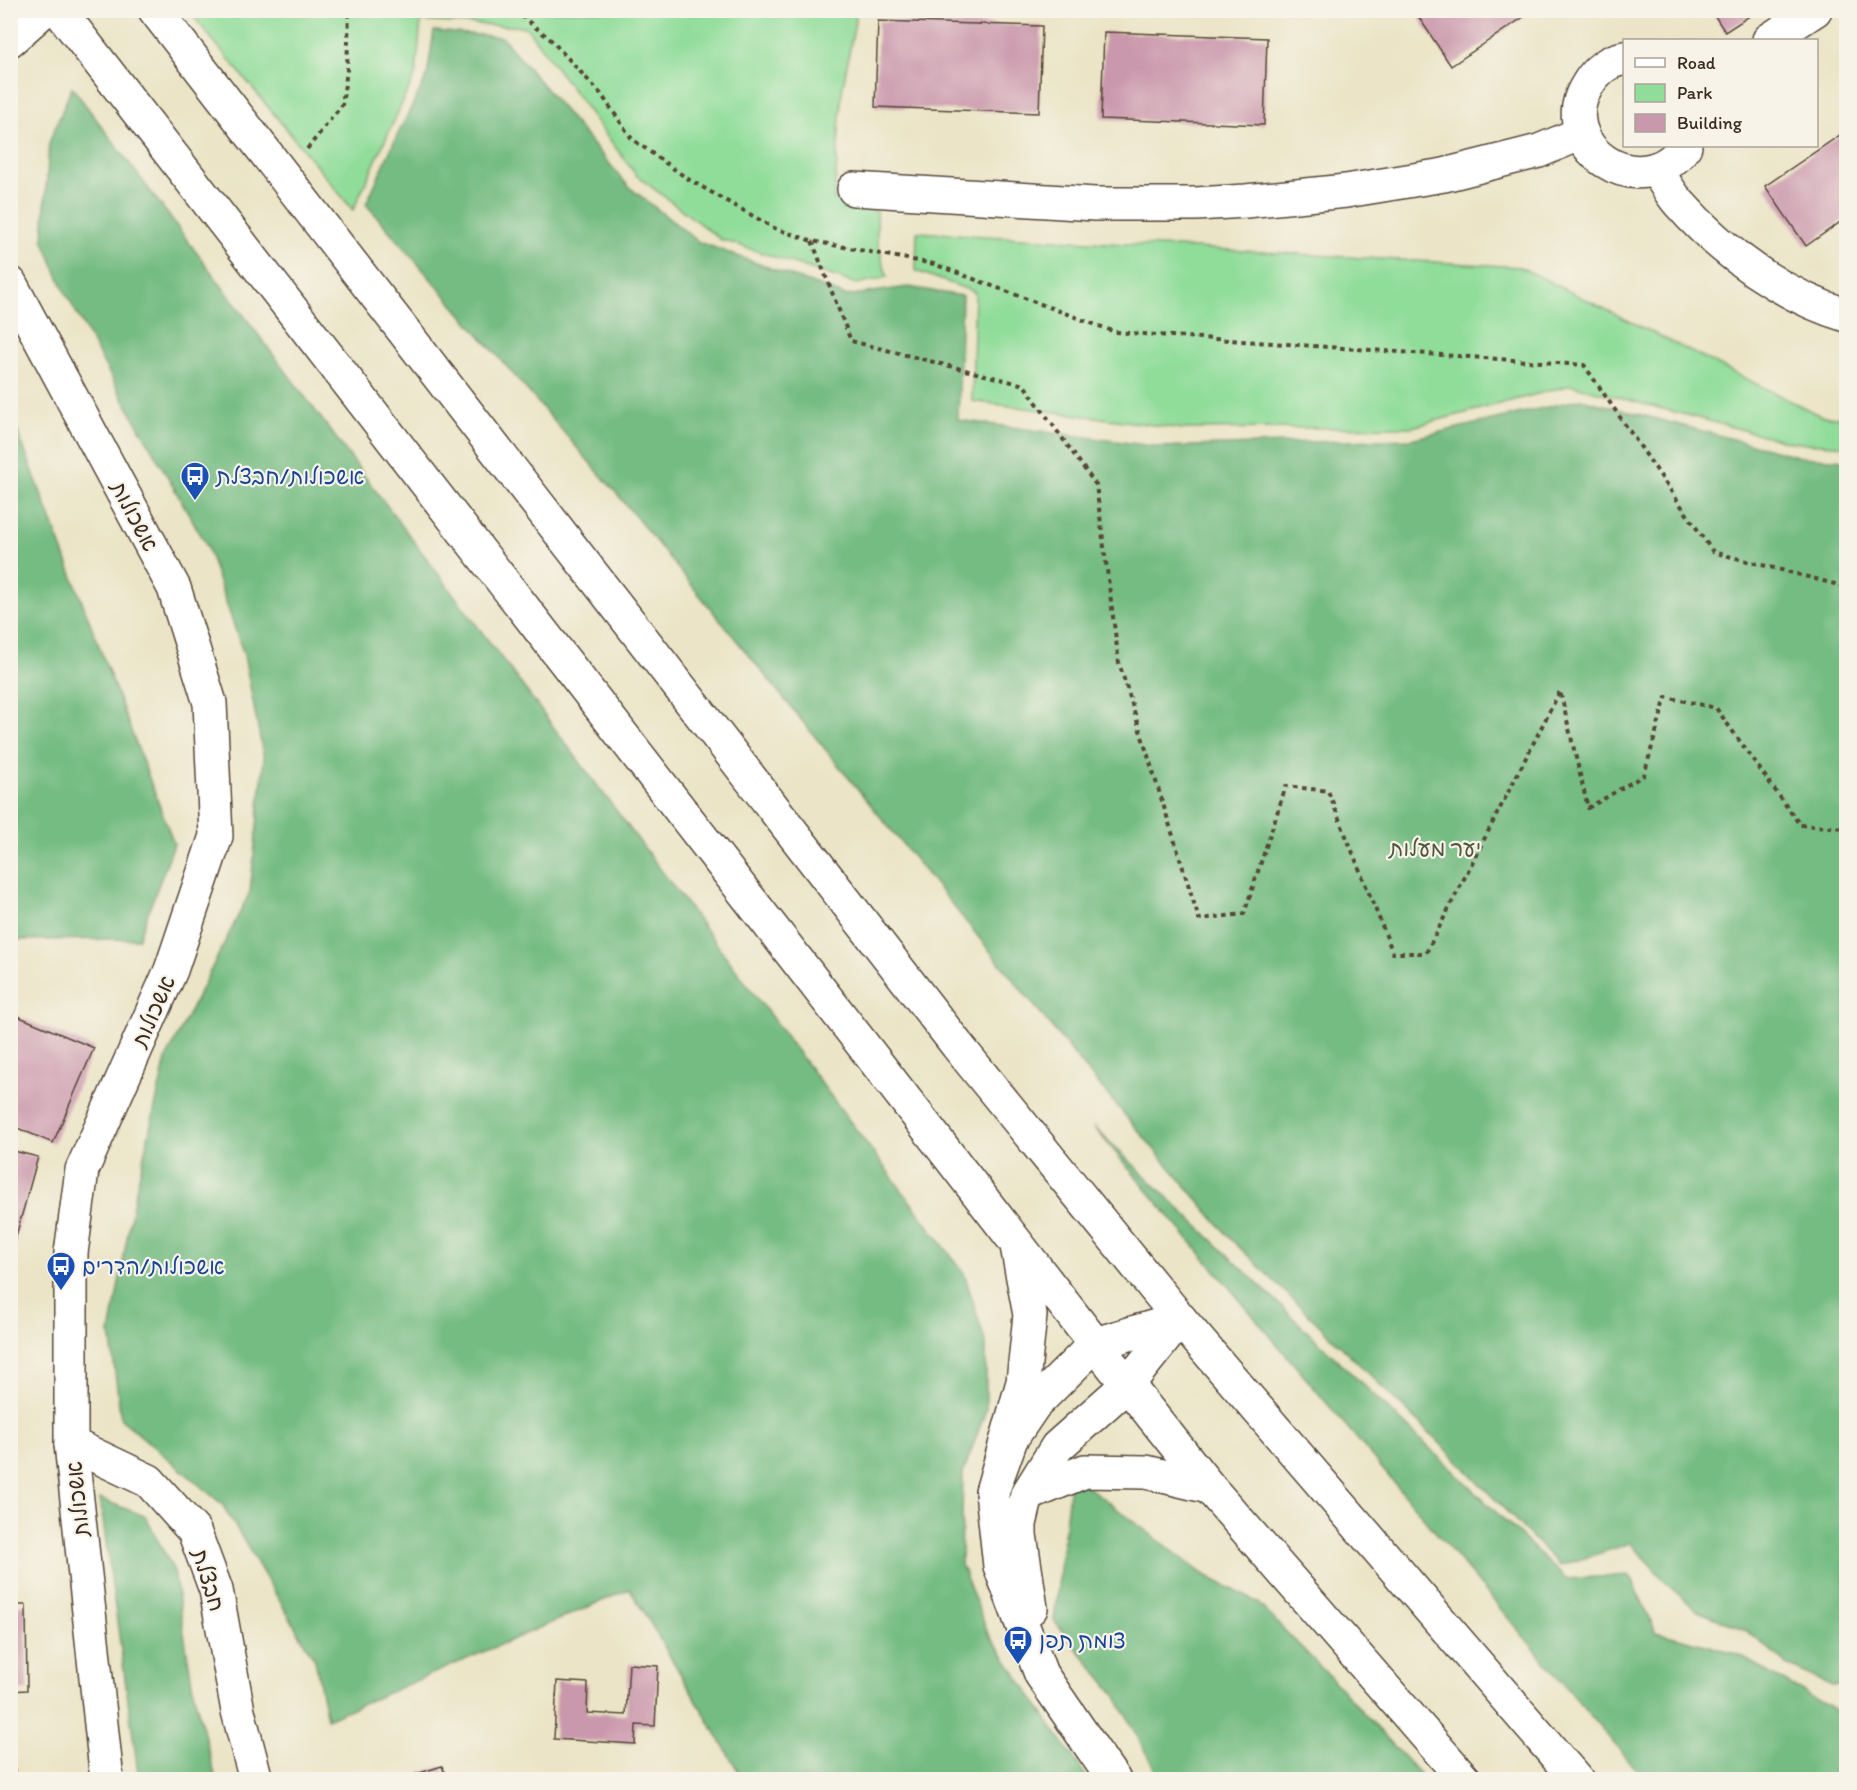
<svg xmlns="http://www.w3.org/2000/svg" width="1857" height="1790" font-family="Itim,'Playpen Sans Hebrew',sans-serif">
  <rect width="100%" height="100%" fill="#f7f3e8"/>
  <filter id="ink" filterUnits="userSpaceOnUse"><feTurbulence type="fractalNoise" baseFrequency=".0167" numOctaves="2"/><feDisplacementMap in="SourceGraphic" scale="12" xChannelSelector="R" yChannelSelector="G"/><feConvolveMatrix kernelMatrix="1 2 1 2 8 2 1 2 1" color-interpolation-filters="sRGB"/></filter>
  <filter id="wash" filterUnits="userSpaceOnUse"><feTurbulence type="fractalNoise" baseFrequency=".008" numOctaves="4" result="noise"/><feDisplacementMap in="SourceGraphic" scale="24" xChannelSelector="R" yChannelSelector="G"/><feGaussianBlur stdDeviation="1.35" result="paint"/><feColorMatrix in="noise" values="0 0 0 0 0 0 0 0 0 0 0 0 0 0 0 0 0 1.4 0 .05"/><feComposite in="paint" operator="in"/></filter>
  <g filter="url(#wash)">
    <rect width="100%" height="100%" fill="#ebe4c6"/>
    <g fill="#90dd9a" stroke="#66845c" stroke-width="1.5">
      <path d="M189,11H857L842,91L834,199L877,212V240L887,277L857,284L720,239L636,175L526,27L421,21L416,73L353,210Z"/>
      <path d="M917,232L1520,267L1821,416L1846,418V446L1790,442L1571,385L1412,427L1184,429L972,401L975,292L916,271Z"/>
    </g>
    <g fill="#74bc82" stroke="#587350" stroke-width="1.5">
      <path d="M434,31L502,37L629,187L699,242L846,296L908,287L962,296L958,420L1160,447L1411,439L1581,399L1801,457L1846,460V1685L1832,1686L1788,1665L1747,1631L1698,1611L1670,1587L1631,1543L1560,1566L1446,1449L1232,1240L1095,1080L618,495L366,204L395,140L427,76Z"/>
      <path d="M72,87L964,1273L986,1344V1410L963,1473L961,1564L988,1633L1088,1779H743L630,1589L327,1719L315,1660L222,1504L121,1419L110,1333L134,1199L166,1059L250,892L264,759L244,655L206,544L123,399L63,288L43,239L49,143Z"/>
      <path d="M11,414L174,844L138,939L11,940Z"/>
      <path d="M1093,1126L1566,1579L1629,1575L1656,1632L1735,1653L1842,1715L1846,1713V1779H1644Z"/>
      <path d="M1071,1474L1203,1574L1257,1602L1335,1682L1424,1779H1160L1114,1693L1054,1621Z"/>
      <path d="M100,1499L145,1516L174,1571L194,1695L216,1779H139Z"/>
    </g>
    <g id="blocks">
      <g fill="#ca98ac">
        <path d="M1414,10H1534L1451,66Z"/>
        <path d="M1711,10H1759L1725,32Z"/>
        <path d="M878,21L1042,26L1039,113L875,107Z"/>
        <path d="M1104,32L1267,38L1264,125L1101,119Z"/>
        <path d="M1846,131V218L1806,246L1765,186Z"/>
        <path d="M10,1013L94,1048L53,1143L10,1125Z"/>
        <path d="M10,1150L38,1157L11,1254H10Z"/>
        <path d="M10,1605H26L27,1690L10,1691Z"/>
        <path d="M629,1664L658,1666L655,1726L636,1725L635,1744L554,1739L557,1681L588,1683L587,1713L626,1715Z"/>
        <rect x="10" y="1753" width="5" height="27"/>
        <path d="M442,1766L447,1780H402L410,1776Z"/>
      </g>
    </g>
  </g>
  <g filter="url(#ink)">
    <use href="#blocks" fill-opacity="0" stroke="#554637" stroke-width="1.5"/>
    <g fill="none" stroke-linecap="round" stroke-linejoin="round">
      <g stroke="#554637" stroke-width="36">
        <g id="minor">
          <path d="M1769,40L1815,10"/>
          <path d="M1624,58C1609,61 1596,70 1588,84C1548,146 1642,208 1685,146"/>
          <path d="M1656,169C1663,180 1670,193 1679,203C1723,253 1783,296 1846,315"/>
          <path d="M854,189L1095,204H1196L1246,201L1346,191L1444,175L1539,151L1582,133"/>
          <path d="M71,1444L149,1481L194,1531L216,1590L238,1711L256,1780"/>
        </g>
      </g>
      <g stroke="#554637" stroke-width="36">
        <path id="tertiary" d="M10,283L174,588L210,703L216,836L171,970L82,1170L71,1253V1444L107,1780"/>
      </g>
      <g stroke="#554637" stroke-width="36">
        <path id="secondary" d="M10,40L44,10"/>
      </g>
      <g stroke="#554637" stroke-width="36">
        <g id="primary">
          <path d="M1031,1608L1020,1535V1524L1027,1495L1057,1447L1128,1384L1180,1319"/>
          <path d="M1114,1780L1041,1674L1000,1566L992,1492L1011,1439L1034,1405L1095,1344L1180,1319"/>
        </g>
      </g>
      <g stroke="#554637" stroke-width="36">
        <g id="trunk">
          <path d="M59,10L1095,1344L1209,1487L1465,1780"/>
          <path d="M155,10L957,1045L1180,1319L1577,1780"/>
          <path d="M992,1492L1023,1382L1030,1315L1017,1246"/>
          <path d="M1027,1495L1085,1471L1146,1472L1209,1487"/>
        </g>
      </g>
      <g stroke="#554637" stroke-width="4" stroke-dasharray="4.5 4.5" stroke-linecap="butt">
        <path d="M514,10L550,39L601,94L632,139L688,179L774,228L812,241L934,264L1115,332L1584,365L1713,552L1846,587"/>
        <path d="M307,149L342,105L347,70L349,12L351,10"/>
        <path d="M812,241L851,341L1024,385L1096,485L1119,663L1199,919L1244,914L1286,786L1328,791L1393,953H1426L1560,691L1588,808L1644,775L1666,697L1716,708L1800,825L1846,828"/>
      </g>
      <use href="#minor" stroke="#fff" stroke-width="33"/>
      <use href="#tertiary" stroke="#fff" stroke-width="33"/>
      <use href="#secondary" stroke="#fff" stroke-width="33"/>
      <use href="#primary" stroke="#fff" stroke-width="33"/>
      <use href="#trunk" stroke="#fff" stroke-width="33"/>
    </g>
  </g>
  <defs>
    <g id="bus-pin" transform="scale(1.5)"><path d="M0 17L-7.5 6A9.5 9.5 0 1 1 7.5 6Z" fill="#1a4fb4" stroke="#f7f3e8"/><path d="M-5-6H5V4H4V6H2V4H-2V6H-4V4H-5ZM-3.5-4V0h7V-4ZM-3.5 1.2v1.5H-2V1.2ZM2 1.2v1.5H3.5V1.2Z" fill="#fff"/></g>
  </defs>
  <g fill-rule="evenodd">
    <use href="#bus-pin" x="195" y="476"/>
    <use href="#bus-pin" x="61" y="1266"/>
    <use href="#bus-pin" x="1018" y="1640"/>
  </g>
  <g text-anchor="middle" stroke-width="4.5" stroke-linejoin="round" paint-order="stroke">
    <g font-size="22" fill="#164399" stroke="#f7f3e8" text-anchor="start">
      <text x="216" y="484">אשכולות/חבצלת</text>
      <text x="82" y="1274">אשכולות/הדרים</text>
      <text x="1039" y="1648">צומת תפן</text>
    </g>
    <g font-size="22" fill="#3b2a1e" stroke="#f7f3e8">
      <text transform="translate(135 516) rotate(62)" y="8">אשכולות</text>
      <text transform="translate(153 1011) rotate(-66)" y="8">אשכולות</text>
      <text transform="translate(77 1499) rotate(-96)" y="8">אשכולות</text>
      <text transform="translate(209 1580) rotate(73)" y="8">חבצלת</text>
    </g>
    <g font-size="22" fill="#50573d" stroke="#f7f3e8">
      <text x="1435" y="856">יער מעלות</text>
    </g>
  </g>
  <rect width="1857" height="1790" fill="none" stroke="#f7f3e8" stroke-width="36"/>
  <rect x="1623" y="39" width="195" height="108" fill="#f7f3e8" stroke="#aca397" stroke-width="1.5"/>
  <rect x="1635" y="58" width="30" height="9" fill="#ffffff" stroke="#aca397" stroke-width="1.5"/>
  <text x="1677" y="69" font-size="18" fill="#3b2a1e">Road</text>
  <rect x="1635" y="84" width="30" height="18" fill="#90dd9a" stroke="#aca397" stroke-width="1.5"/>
  <text x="1677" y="99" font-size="18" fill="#3b2a1e">Park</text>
  <rect x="1635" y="114" width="30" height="18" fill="#ca98ac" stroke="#aca397" stroke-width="1.5"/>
  <text x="1677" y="129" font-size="18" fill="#3b2a1e">Building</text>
</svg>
